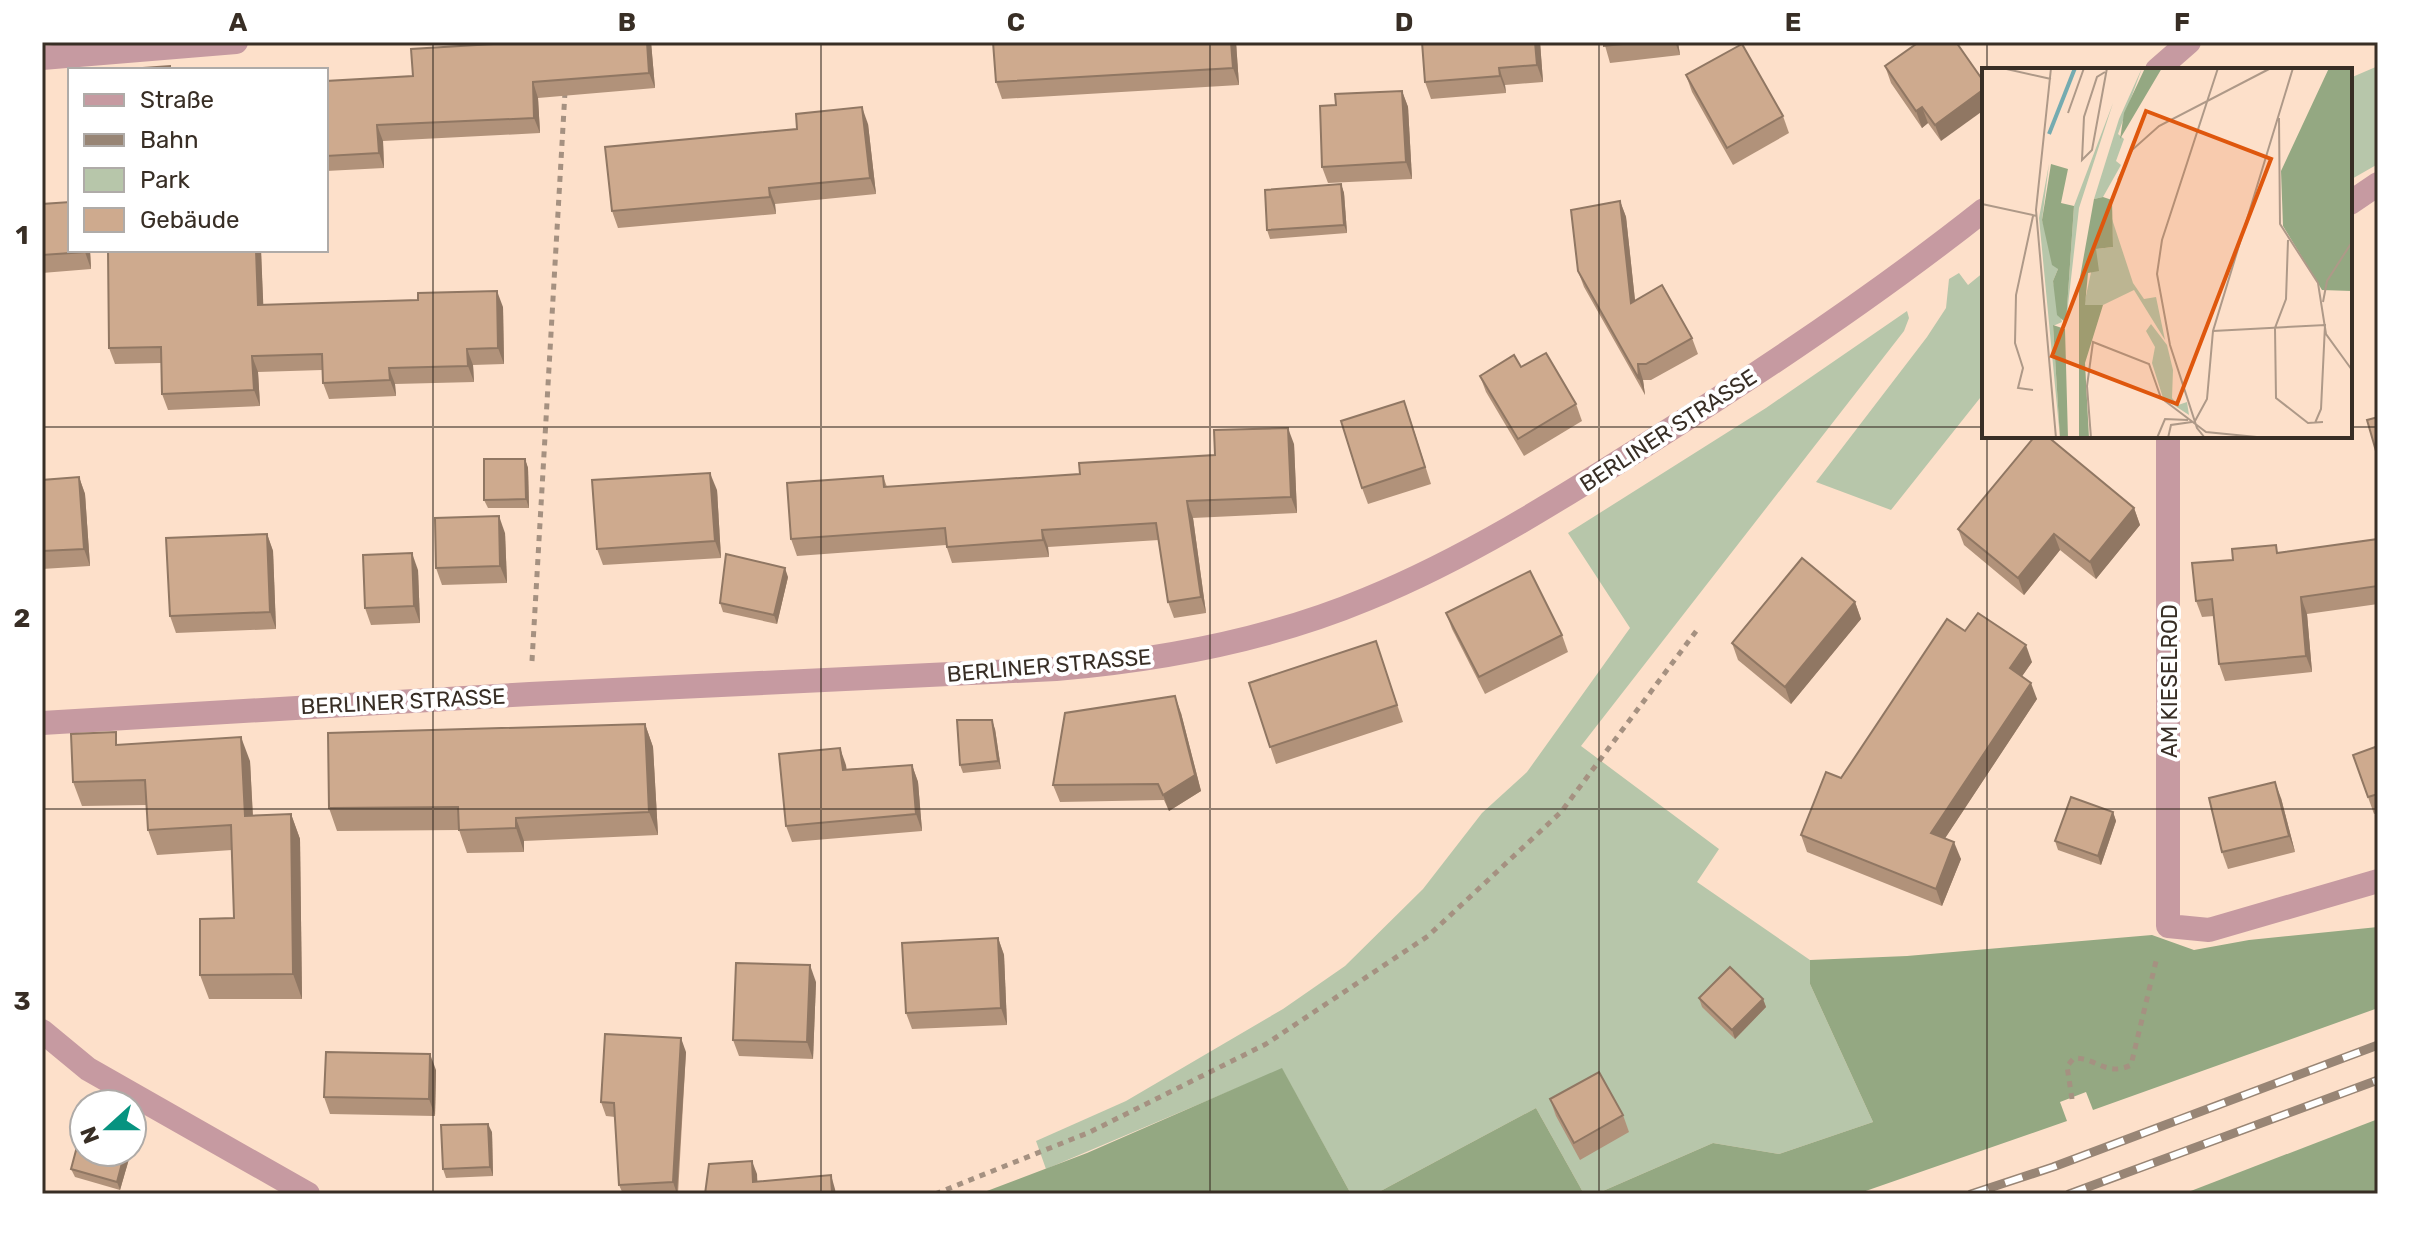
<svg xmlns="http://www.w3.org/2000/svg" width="2420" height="1236" font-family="Rubik,sans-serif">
  <rect width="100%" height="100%" fill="#fde0ca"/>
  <g fill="#b7c6aa">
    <path d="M2378,66V164L2350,180V78Z"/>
    <path d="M1984,272V393L1891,510L1816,482L1927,337L1946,308L1949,279L1959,273L1968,285Z"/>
    <path d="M1907,311L1909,318L1904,331L1581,746L1719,849L1697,882L1810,960V984L1873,1122L1779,1154L1713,1143L1596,1194H1584L1536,1108L1375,1194H1351L1282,1069L1046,1169L1036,1141L1126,1101L1283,1009L1345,966L1423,889L1482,813L1527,772L1630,628L1568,533L1766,408Z"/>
  </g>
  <g fill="#94a882">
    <path d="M2378,927V1008L2093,1110L2086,1092L2060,1102L2067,1121L1857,1194H1596L1713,1143L1779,1154L1873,1122L1810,984V960L1907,956L2152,935L2194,950L2249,940Z"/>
    <path d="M1282,1068L1351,1194H979L1087,1153Z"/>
    <path d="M1536,1108L1584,1194H1375Z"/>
    <path d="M2378,1119V1194H2183Z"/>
  </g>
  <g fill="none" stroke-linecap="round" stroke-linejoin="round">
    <g stroke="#a59181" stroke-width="5" stroke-dasharray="6 6" stroke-linecap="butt">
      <path d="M532,661L565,92"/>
      <path d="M2072,1099L2067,1066L2074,1058C2097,1058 2107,1077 2131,1065L2157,957"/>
      <path d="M935,1194L1090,1132L1266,1044L1428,936L1561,812L1697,630"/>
    </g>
    <g stroke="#c69aa1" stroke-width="24">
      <path d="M42,58L236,42"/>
      <path d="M2157,70L2189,42"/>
      <path d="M2350,203L2378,184"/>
      <path d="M2168,436V926L2209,930L2378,881"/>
      <path d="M42,723L530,694L1056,669C1161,660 1269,640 1367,599C1465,559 1557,501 1647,444C1763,371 1877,295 1984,210"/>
      <path d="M42,1031L88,1069L308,1194"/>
    </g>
    <g stroke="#988575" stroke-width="9">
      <g id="rail">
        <path d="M1971,1194L2053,1167L2378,1045"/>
        <path d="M2069,1194L2378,1080"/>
      </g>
    </g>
    <use href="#rail" stroke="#fff" stroke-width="6" stroke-dasharray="18" stroke-linecap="butt"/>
  </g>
  <g fill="#b1927a">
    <path d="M651,42L655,88L538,98L540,133L383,141L384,168L326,171V81L413,76Z"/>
    <path d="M993,42H1236L1239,85L1002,99L996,82Z"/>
    <path d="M1540,42L1543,82L1505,85L1506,93L1431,99L1425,82Z"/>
    <path d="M1604,42H1678L1680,55L1610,63Z"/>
    <path d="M1919,42L1941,141L1928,123L1922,128L1891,83L1885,66Z"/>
    <path d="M1686,75L1783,116L1789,133L1733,165L1692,92Z"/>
    <path d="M1402,91L1408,107L1412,179L1328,183L1322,167L1336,105Z"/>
    <path d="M868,124L876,194L775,204L776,214L618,228L612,211Z"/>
    <path d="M1341,184L1344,193L1347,233L1270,239L1267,230Z"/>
    <path d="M1620,201L1626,217L1635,300L1692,338L1698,354L1651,380H1643L1645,395L1584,287L1578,271Z"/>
    <path d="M42,204L70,250H90L91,269L42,273Z"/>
    <path d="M261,250L263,305L503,307L504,364L473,365L474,382L395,384L396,396L329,399L323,383L322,370L258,372L260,406L168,410L162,394L161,363L115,364L109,348Z"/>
    <path d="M1480,376L1576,404L1582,421L1524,456L1486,392Z"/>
    <path d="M1410,418L1431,484L1368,504L1362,488Z"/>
    <path d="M1294,444L1297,513L1193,518L1206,613L1174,618L1168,602L1159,540L1048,547L1049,557L952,563L946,545L797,556L791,539L883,476L887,487L1080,474Z"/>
    <path d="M525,459L528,468L529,508H488L484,500Z"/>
    <path d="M42,475L43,480L79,477L85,494L90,566L42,569Z"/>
    <path d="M717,490L721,558L603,565L597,549Z"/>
    <path d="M2134,508L2140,525L2096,579L2060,550L2024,595L1964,545L1958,529Z"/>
    <path d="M505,533L507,583L442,585L436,568Z"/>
    <path d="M267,534L273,551L276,629L176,633L170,616Z"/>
    <path d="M2378,539V604L2307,614L2312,672L2225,681L2219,664L2214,616L2202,617L2196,601L2233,560Z"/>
    <path d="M418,570L420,623L371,625L365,608Z"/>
    <path d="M788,577L777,624L723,612L720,603Z"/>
    <path d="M1855,602L1861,619L1791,704L1738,660L1732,643Z"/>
    <path d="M1446,613L1562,635L1568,652L1485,694L1452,629Z"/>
    <path d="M1965,631L2032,662L2022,676L2037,699L1945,838L1961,859L1942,906L1807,852L1801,835L1841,778Z"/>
    <path d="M1376,641L1403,722L1276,764L1249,683Z"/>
    <path d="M1181,713L1201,791L1169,811L1164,800L1060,802L1053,785Z"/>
    <path d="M645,724L653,747L658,835L524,841V852L467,853L459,830L337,831L329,808Z"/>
    <path d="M995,729L1001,769L963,773L960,765Z"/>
    <path d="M121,744L250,761L253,816L291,814L300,839L302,999H209L200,975L234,918L232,850L157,855L148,830L147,805L82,806L73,782Z"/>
    <path d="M2378,746V813L2374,814L2353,755Z"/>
    <path d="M840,748L846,769L912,765L918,782L922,831L792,842L786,826Z"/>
    <path d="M2281,798L2295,852L2228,869L2222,852Z"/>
    <path d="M2113,812L2116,821L2101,865L2058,850L2055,841Z"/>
    <path d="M998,938L1004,955L1007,1025L912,1029L906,1013Z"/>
    <path d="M816,982L813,1059L739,1056L733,1040Z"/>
    <path d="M1699,998L1763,999L1766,1007L1735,1039L1702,1007Z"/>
    <path d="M686,1052L678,1194H623L619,1185L615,1117L606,1116L601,1102Z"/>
    <path d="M436,1070L435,1116L330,1114L324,1097Z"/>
    <path d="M1550,1099L1623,1115L1629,1132L1580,1160L1556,1116Z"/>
    <path d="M492,1132L493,1176L446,1178L443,1169Z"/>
    <path d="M84,1152H131L120,1190L75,1177L71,1169Z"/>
  </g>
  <g fill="#907763">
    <path d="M647,42H651L655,88L649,73Z"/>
    <path d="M1231,42H1236L1239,85L1233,68Z"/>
    <path d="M1535,42H1540L1543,82L1537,65Z"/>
    <path d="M1675,42H1678L1680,55Z"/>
    <path d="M1499,68L1505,85L1506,93L1500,76Z"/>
    <path d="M533,82L538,98L540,133L534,118Z"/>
    <path d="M1984,89V110L1941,141L1935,125Z"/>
    <path d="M1402,91L1408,107L1412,179L1406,162Z"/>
    <path d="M862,107L868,124L876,194L870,178Z"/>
    <path d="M1922,107L1928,123L1922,128L1916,111Z"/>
    <path d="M377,125L383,141L384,168L379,153Z"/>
    <path d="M1341,184L1344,193L1347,233L1344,225Z"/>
    <path d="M769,188L775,204L776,214L770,197Z"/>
    <path d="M1620,201L1626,217L1637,319L1631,303Z"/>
    <path d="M85,250H90L91,269L85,252Z"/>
    <path d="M256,250H261L264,321L258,305Z"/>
    <path d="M497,291L503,307L504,364L498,348Z"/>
    <path d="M467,349L473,365L474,382L468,366Z"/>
    <path d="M252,356L258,372L260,406L254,390Z"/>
    <path d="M1638,364L1643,380L1645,395L1639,379Z"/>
    <path d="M389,368L395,384L396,396L390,380Z"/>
    <path d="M1288,428L1294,444L1297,513L1291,497Z"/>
    <path d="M525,459L528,468L529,508L526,499Z"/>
    <path d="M710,473L717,490L721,558L715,541Z"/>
    <path d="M79,477L85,494L90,566L84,549Z"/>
    <path d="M1187,501L1193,518L1206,613L1201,597Z"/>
    <path d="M2134,508L2140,525L2096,579L2090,562Z"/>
    <path d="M499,516L505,533L507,583L500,566Z"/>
    <path d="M1042,530L1048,547L1049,557L1043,540Z"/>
    <path d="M267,534L273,551L276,629L270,612Z"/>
    <path d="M2054,534L2060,550L2024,595L2018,578Z"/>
    <path d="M412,553L418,570L420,623L414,606Z"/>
    <path d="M785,568L788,577L777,624L774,615Z"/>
    <path d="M2301,597L2307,614L2312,672L2306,656Z"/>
    <path d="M1855,602L1861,619L1791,704L1785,687Z"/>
    <path d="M2026,645L2032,662L2016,685L2010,668Z"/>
    <path d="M2031,683L2037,699L1938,849L1931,833Z"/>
    <path d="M1175,696L1181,713L1201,791L1169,811L1163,795Z"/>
    <path d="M992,720L995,729L1001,769L998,761Z"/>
    <path d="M645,724L653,747L658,835L649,812Z"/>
    <path d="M241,737L250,761L254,841L245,816Z"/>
    <path d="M840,748L846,765L849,786L843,770Z"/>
    <path d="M912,765L918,782L922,831L916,814Z"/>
    <path d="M2275,782L2281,798L2295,852L2289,836Z"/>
    <path d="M2113,812L2116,821L2101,865L2098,856Z"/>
    <path d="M291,814L300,839L302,999L293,974Z"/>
    <path d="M516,818L524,841V852L516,828Z"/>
    <path d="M1954,842L1961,859L1942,906L1936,889Z"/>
    <path d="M998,938L1004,955L1007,1025L1001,1008Z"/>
    <path d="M810,965L816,982L813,1059L807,1042Z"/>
    <path d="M1763,999L1766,1007L1735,1039L1732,1030Z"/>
    <path d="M681,1038L686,1052L677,1194L673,1182Z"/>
    <path d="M430,1054L436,1070L435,1116L429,1099Z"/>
    <path d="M488,1124L492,1132L493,1176L490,1167Z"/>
    <path d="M125,1152H131L120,1190L117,1182Z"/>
    <path d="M752,1161L757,1174L758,1194L753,1182Z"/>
    <path d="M831,1175L835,1189L836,1194H832Z"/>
  </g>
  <g fill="#ceaa8e" stroke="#907763" stroke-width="2">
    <path d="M526,42H647L649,73L533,82L534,118L377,125L379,153L326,156V81L413,76L411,49Z"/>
    <path d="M993,42H1231L1233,68L996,82Z"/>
    <path d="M1422,42H1535L1537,65L1499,68L1500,76L1425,82Z"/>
    <path d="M1604,42H1642L1604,46Z"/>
    <path d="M1919,42H1956L1984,82V89L1935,125L1922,107L1916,111L1885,66Z"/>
    <path d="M1742,44L1783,116L1727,148L1686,75Z"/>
    <path d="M170,66V70H114Z"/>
    <path d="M1402,91L1406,162L1322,167L1320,106L1336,105L1335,94Z"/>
    <path d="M862,107L870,178L769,188L770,197L612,211L605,147L797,129L796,114Z"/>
    <path d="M1341,184L1344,225L1267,230L1265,190Z"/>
    <path d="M1620,201L1631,303L1662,285L1692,338L1646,364H1638L1639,379L1578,271L1571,210Z"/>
    <path d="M70,202V250H85V252L42,255V204Z"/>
    <path d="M108,250H256L258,305L418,300V293L497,291L498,348L467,349L468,366L389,368L390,380L323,383L322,354L252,356L254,390L162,394L161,347L109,348Z"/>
    <path d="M1546,353L1576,404L1518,439L1480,376L1514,355L1521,367Z"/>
    <path d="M1404,401L1425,467L1362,488L1341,421Z"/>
    <path d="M2378,417V458L2367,420Z"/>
    <path d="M1288,428L1291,497L1187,501L1201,597L1168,602L1156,523L1042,530L1043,540L947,547L945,528L791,539L787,483L883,476L884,487L1080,474L1079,463L1215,455L1214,430Z"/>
    <path d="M2035,436H2047L2134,508L2090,562L2054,534L2018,578L1958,529Z"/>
    <path d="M484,459H525L526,499L484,500Z"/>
    <path d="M710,473L715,541L597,549L592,480Z"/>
    <path d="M79,477L84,549L42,551V480Z"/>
    <path d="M499,516L500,566L436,568L435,518Z"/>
    <path d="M267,534L270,612L170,616L166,538Z"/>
    <path d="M2378,539V586L2301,597L2306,656L2219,664L2212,599L2196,601L2192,563L2233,560L2232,549L2276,545L2277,553Z"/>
    <path d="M412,553L414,606L365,608L363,555Z"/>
    <path d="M726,554L785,568L774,615L720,603Z"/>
    <path d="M1802,558L1855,602L1785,687L1732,643Z"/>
    <path d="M1530,571L1562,635L1479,677L1446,613Z"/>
    <path d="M1978,613L2026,645L2010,668L2031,683L1931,833L1954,842L1936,889L1801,835L1826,772L1841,778L1947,619L1965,631Z"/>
    <path d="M1376,641L1397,705L1270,747L1249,683Z"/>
    <path d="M1175,696L1195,775L1163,795L1158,784L1053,785L1065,713Z"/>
    <path d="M957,720H992L998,761L960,765Z"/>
    <path d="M645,724L649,812L516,818V828L459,830L458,807L329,808L328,733Z"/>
    <path d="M116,732V745L241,737L245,816L291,814L293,974L200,975V919L234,918L231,825L148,830L145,780L73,782L71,734Z"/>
    <path d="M2378,746V794L2368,797L2353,755Z"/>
    <path d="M840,748L843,770L912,765L916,814L786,826L779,754Z"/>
    <path d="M2275,782L2289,836L2222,852L2209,798Z"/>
    <path d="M2071,797L2113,812L2098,856L2055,841Z"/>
    <path d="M998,938L1001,1008L906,1013L902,943Z"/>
    <path d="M736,963L810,965L807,1042L733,1040Z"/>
    <path d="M1730,967L1763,999L1732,1030L1699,998Z"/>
    <path d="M605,1034L681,1038L673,1182L619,1185L614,1103L601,1102Z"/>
    <path d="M326,1052L430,1054L429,1099L324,1097Z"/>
    <path d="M1599,1072L1623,1115L1574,1143L1550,1099Z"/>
    <path d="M83,1124L84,1152H125L117,1182L71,1169Z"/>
    <path d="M488,1124L490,1167L443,1169L441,1125Z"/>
    <path d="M752,1161L753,1182L831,1175L832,1194H705L709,1164Z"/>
  </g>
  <path fill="none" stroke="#382e25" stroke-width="2" stroke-opacity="0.55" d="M433,42V1194M821,42V1194M1210,42V1194M1599,42V1194M1987,42V70M42,427H1984M2350,427H2378M1987,436V1194M42,809H2378"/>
  <g text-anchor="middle" stroke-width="8" stroke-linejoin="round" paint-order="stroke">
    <g font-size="22" fill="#382e25" stroke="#fff">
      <text transform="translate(1668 430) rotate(-33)" y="8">BERLINER STRASSE</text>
      <text transform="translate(1049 665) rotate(-5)" y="8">BERLINER STRASSE</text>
      <text transform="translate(2169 681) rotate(-90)" y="8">AM KIESELROD</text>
      <text transform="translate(403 701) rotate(-3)" y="8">BERLINER STRASSE</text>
    </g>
  </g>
  <g transform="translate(1982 68)">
    <rect width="370" height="370" fill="#fde0ca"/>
    <path d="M160,0L136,66L142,71L134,93L139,97L121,129L112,131L137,51ZM131,35L97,140L84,255L92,138ZM67,96L60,152L76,201L71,213L80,254L71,258L78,370L57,150ZM130,151L151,215L162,231L174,229L183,272L152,222L121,237H102L114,181L131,179ZM169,256L185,277L191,302L190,330L196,337L205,334L207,347L181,330L170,295L173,279L164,263Z" fill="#b7c6aa"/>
    <path d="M163,0H180L138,71L142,45ZM347,0H370V223L340,222L301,158L299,103ZM69,96L86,101L79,135L92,138L84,255L75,247L71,213L76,201L70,197L60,152ZM121,129L130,132L131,179L114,181L117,203L106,205L103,237H121L103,295L107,370H97V215L112,131ZM71,257L83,261L86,370H78Z" fill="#94a882"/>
    <path fill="none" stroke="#75abb0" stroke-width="4" d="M67,66L93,0"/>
    <path fill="none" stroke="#ae9988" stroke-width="2" d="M20,0L69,11M69,0L54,142L74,370M123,4L115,9L102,49L100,92L110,82L125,0M86,45L102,0M297,50L298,156L336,215L344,266L370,302M136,112L150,82L177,58L289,0M0,136L55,148M51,148L34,227L33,275L41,300L36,320L51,322M306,172L304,231L293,260L294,330L326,355L341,354M341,234L345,213L370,174M231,263L343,257L339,341L333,355M213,353L225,331L231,263L311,0M109,370L105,318L111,274L167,296L179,330L224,364L285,370M175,370L183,351L206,352M186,370L189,357L210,354M223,370L215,360L188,277L175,206L180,172L236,0"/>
    <path fill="#df570d" fill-opacity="0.15" stroke="#df570d" stroke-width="4" d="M164,43L289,91L195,336L70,288Z"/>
    <rect width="370" height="370" fill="none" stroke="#382e25" stroke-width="4"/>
  </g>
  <rect width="2420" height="1236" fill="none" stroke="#ffffff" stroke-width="88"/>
  <rect x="68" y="68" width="260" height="184" fill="#ffffff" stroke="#afaba8" stroke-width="2"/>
  <rect x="84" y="94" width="40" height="12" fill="#c69aa1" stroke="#afaba8" stroke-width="2"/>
  <text x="140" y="108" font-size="24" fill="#382e25">Straße</text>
  <rect x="84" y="134" width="40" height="12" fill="#988575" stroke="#afaba8" stroke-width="2"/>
  <text x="140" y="148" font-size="24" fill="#382e25">Bahn</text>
  <rect x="84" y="168" width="40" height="24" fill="#b7c6aa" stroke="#afaba8" stroke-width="2"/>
  <text x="140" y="188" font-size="24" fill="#382e25">Park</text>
  <rect x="84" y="208" width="40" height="24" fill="#ceaa8e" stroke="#afaba8" stroke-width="2"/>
  <text x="140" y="228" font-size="24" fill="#382e25">Gebäude</text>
  <g transform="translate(108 1128) rotate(249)"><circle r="38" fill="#ffffff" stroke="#afaba8" stroke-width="2"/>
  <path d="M0-6L14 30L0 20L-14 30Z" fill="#079380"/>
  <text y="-12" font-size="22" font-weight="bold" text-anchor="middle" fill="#382e25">N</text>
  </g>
  <rect x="44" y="44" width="2332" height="1148" fill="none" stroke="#382e25" stroke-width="3"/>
  <g font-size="26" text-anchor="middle" font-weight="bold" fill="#382e25">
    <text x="238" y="31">A</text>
    <text x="627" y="31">B</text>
    <text x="1016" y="31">C</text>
    <text x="1404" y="31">D</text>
    <text x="1793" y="31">E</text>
    <text x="2182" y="31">F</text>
    <text x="22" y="244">1</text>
    <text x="22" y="627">2</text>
    <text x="22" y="1010">3</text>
  </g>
</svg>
